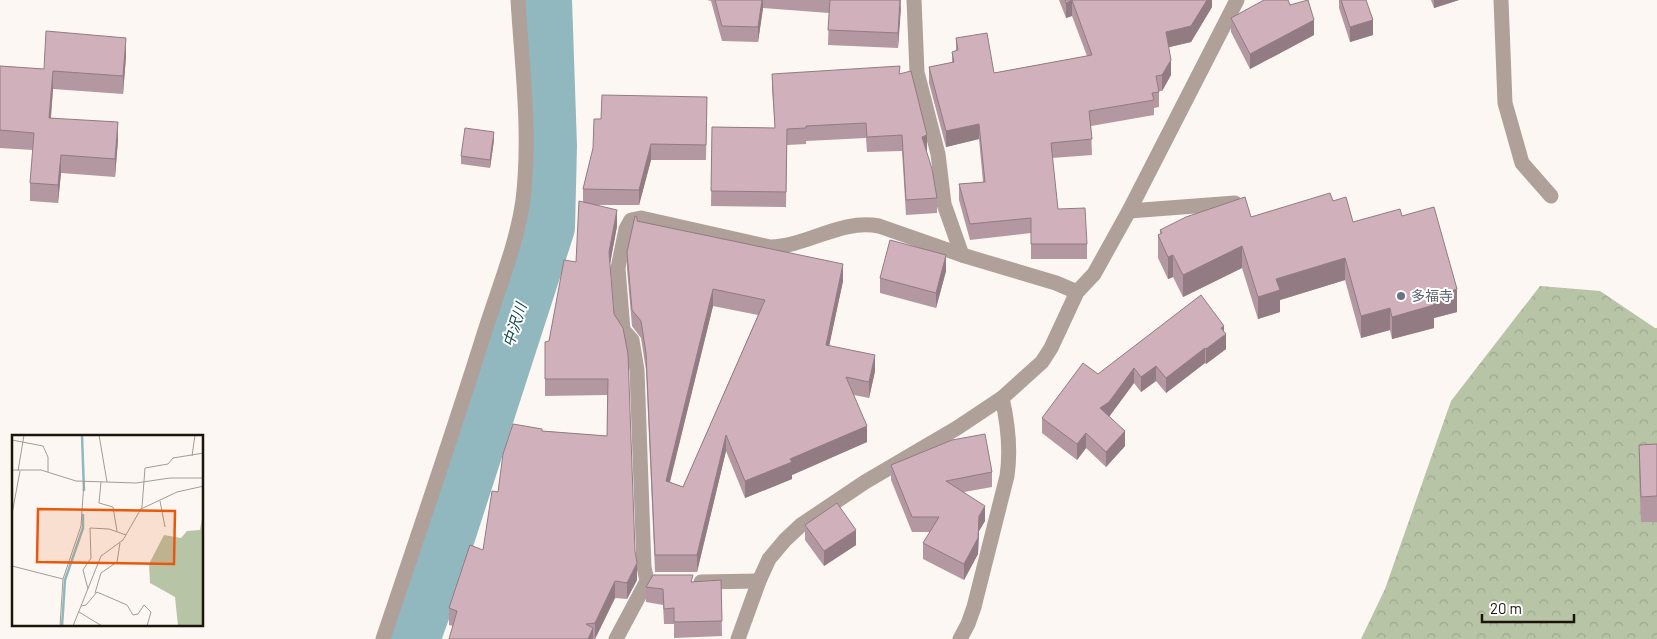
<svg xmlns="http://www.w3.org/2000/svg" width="1657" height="639" font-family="Barlow,'Noto Sans JP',sans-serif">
  <defs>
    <pattern id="forest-crowns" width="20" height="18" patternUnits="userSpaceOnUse" patternTransform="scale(1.25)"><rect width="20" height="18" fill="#b8c4a6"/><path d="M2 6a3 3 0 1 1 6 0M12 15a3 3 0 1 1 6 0" fill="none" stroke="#9ea88e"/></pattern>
  </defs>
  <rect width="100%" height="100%" fill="#fcf7f2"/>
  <path fill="url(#forest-crowns)" d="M1540,286L1600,291L1655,328H1657V639H1361L1385,589L1451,401Z"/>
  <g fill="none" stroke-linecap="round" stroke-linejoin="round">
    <path stroke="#91b8bf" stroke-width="56" d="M412,639L428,595L547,227L549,146L544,0"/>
    <g stroke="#afa19a" stroke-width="15">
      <path d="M914,0L917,72L938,154L944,204L962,255"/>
      <path d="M1501,0L1505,103L1522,163L1551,196"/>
      <path d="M1129,211L1235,203"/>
      <path d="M701,582L759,581"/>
      <path d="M383,639C417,538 452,436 484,334C497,292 517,244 523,200C531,134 522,66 518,0"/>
      <path d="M616,639L647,581L644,567L637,370L632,340L623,330L618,268L626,229L631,220L641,218L770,247C809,246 839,219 879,226L962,255L1056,283L1077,292"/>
      <path d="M738,639L759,581L769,559L785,540L801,525L865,482L957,428L1002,398L1042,362L1051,348L1077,292L1094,274L1129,211L1237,0"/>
      <path d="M960,639L968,624L974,607L1007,476C1011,449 1008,424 1002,398"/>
    </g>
  </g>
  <g fill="#b397a1" fill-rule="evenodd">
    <path d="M707,0H901L898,48L828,45L829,13L763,8L758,42L722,41L711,1Z"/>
    <path d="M1059,0H1212V7L1191,42L1168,47L1171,75L1162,91H1159V107L1154,108V115L1091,126L1092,155L1052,158L1058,209L1087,244V259H1031V233L970,240L959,200V184L983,182L979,139L946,147L929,83V67L952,63V52L956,51V38L994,73L1087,56L1072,16L1066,18Z"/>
    <path d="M1339,0H1366L1373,35L1350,42L1339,8Z"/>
    <path d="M1431,0H1459L1434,8Z"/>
    <path d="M1290,5L1314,35L1250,69L1231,32V18Z"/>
    <path d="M126,56L123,94L53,89L51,118L118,140L115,177L61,173L58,203L30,201V183L33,150L0,148V66L44,69Z"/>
    <path d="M772,74H900L927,151H926L937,198V213L906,215L902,151L867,152L866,138L806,141V144L787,145L786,207L711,206L712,127L775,128L772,89Z"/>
    <path d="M707,97L706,160H651L639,205H594L617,226L610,264L637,580L627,599L615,598L595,639H449L453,626L449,625V608L483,550L498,492L542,431L607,436V395L545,396V342L549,341L576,262L583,202V189L601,119Z"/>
    <path d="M494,140L490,168L461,164V156Z"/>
    <path d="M1333,201L1353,222L1402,216L1457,312L1434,318V328L1392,339L1390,330L1361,338L1345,280L1280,300V312L1258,319L1242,268L1183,297L1173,277L1168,279L1158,258V235L1160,234V230L1251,217Z"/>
    <path d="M637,221L843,281L829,345L875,371L869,398L854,395L867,442L792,475V479L745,498L726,451L697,572H655L646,370L641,338L632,326L627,269V252ZM713,306L758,315L683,487L670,482Z"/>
    <path d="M946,271L936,308L880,293V278Z"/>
    <path d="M1224,331L1226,349L1206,364L1205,363L1166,393L1156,381L1141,392L1134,383L1109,416L1125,446L1106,467L1086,448L1077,460L1042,433V418L1098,374Z"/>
    <path d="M1657,444V522H1641L1639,470V445Z"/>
    <path d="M891,465L992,472V487L964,492L985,521L979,531L978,554L964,580L923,559V543L930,532H912L891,480Z"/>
    <path d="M805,525L856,545L824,566L805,540Z"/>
    <path d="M721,580L722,636L674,638V624H664L663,605L646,602V587L693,582Z"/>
  </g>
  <g fill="#927b83">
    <path d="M762,0H763V8L758,42V27Z"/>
    <path d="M901,0V9L898,48V33Z"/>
    <path d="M1072,0V16L1066,18V3Z"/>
    <path d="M1207,0H1212V7L1191,42L1166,48V32Z"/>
    <path d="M1434,0H1459L1434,8Z"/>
    <path d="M1314,20V35L1250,69V54Z"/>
    <path d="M1373,20V35L1350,42V27Z"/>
    <path d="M126,38V56L123,94V76Z"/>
    <path d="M1171,60V75L1162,91V75Z"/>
    <path d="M53,71V89L49,136V118Z"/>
    <path d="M118,122V140L115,177V159Z"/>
    <path d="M979,124V139L946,147V131Z"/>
    <path d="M494,132V140L490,168V160Z"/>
    <path d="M927,135V151L922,152V137Z"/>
    <path d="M651,144V160L639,205V190Z"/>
    <path d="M61,155V173L58,203V185Z"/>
    <path d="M617,210V226L609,269V252Z"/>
    <path d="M1242,246V268L1183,297V275Z"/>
    <path d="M946,255V271L936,308V293Z"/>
    <path d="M1173,255V277L1168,279V257Z"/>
    <path d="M1345,258V280L1280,300V312L1258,319V297L1276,279Z"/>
    <path d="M843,264V281L826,361V345Z"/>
    <path d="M713,289V306L666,497V481Z"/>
    <path d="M1457,289V312L1434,318V328L1392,339V317L1431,297Z"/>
    <path d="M1390,308V330L1361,338V316Z"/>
    <path d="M1224,326V336L1226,334V349L1206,364V349L1221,328Z"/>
    <path d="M1205,348V363L1166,393V378Z"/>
    <path d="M875,355V371L869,398V382Z"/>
    <path d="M1156,366V381L1141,392V377Z"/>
    <path d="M1134,368V383L1109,417L1100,408Z"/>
    <path d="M867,426V442L792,475V479L745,498V481L790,459Z"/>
    <path d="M1125,431V446L1106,467V452Z"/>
    <path d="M1086,433V448L1077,460V444Z"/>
    <path d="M726,435V451L697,572V555Z"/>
    <path d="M985,506V521L979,531L978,554L964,580V564L979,516Z"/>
    <path d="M856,530V545L824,566V551Z"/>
    <path d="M637,563V580L627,599V583Z"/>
    <path d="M615,581V598L595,639V623Z"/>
    <path d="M593,628V639H588Z"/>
  </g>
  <g fill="#d0b0bb" stroke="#927b83" fill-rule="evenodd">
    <path d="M715,0H762L758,27L722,26Z"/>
    <path d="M830,0H900L898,33L828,30Z"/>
    <path d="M1065,0H1207L1191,26L1166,32L1171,60L1162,75L1156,76L1159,92L1152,93L1154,100L1089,111L1092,139L1051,143L1058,209L1085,208L1087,244H1031V218L970,224L959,184L985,182L979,124L946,131L929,67L954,62L952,52L958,50L956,38L987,33L994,73L1092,55L1072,0L1066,3Z"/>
    <path d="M1264,0H1288L1290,5L1308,0L1314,20L1250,54L1231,18Z"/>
    <path d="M1341,0H1366L1373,20L1350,27Z"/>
    <path d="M46,31L126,38L123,76L53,71L49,118L118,122L115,159L61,155L58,185L30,183L34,133L0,130V66L44,69Z"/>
    <path d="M900,66L899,74L911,71L927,135L922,137L932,169L937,198L906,200L902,135L867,137L866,123L806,126V128L787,129L786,192L711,191L712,127L775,128L772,74Z"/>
    <path d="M602,95L707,97L706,145L651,144L639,190L583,189L593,148L594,119H601Z"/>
    <path d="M465,128L494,132L490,160L461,156Z"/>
    <path d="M1330,193L1333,201L1346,197L1353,222L1400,209L1402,216L1434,207L1457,289L1431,297L1434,305L1392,317L1390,308L1361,316L1345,258L1276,279L1280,290L1258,297L1242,246L1183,275L1173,255L1168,257L1158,235L1162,233L1160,230L1186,217L1245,197L1251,217Z"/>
    <path d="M579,201L617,210L609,252L614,314L623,328L628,354L635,551L637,563L627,583L615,581L595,623L586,624L593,628L588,639H449L457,611L449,608L470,545L483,550L492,491L498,492L503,454L513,424L542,429V431L607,436L608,379H545V342L549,341L564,260L576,262Z"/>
    <path d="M635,216L637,217V221L843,264L826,345L875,355L869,382L846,377L867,426L790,459L792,462L745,481L726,435L697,555H655L646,353L641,321L632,310L627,252ZM713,289L765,300L683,487L666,481Z"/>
    <path d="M890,240L946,255L936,293L880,278Z"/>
    <path d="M1201,295L1224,326L1221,328L1226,334L1206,349L1205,348L1166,378L1156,366L1141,377L1134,368L1109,402L1100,408L1125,431L1106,452L1086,433L1077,444L1042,418L1083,363L1098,374Z"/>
    <path d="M985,434L992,472L946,481L985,506L979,516L978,538L964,564L923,543L939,517H912L891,465L952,440Z"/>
    <path d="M1657,444V496L1641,497L1639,445Z"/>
    <path d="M837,503L856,530L824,551L805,525Z"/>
    <path d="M653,575H693L691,582L721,580L722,621L674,622V608L664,609L663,589L646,587Z"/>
  </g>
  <circle fill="#6b7280" stroke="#fff" stroke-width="2" cx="1401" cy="296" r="5"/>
  <g text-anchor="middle" stroke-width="4" stroke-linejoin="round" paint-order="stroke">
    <g font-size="14" fill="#5b616d" stroke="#fff" text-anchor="start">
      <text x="1411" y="301">多福寺</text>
    </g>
    <g font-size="15" font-style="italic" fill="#104953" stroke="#fff">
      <text transform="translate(515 325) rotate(-72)" y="5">中沢川</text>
    </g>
  </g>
  <g transform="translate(12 435)">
    <rect width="191" height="191" fill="#fcf7f2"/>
    <path d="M191,78V191H166L163,162L138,148L137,129L152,100L169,103L175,96L188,95Z" fill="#b8c4a6"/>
    <path fill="none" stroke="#91b8bf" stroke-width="2.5" d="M70,0L72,56M50,191L53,145L71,93V79"/>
    <path fill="none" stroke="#a29c96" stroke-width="1" d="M87,0L95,47M0,5L31,11L36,22V37M180,21L183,0M0,35H29L64,46L124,48L158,43H192M6,36L12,0M89,47L87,68L101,72L105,96M148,66L153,92M129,74L165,57L192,51M0,79L8,36M0,131L51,144M76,154L71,135L79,123L78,93L97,94L114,100M83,158L89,138L105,127L108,108M69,171L74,170L85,157L115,170L121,180L126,179L132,170L139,177L135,191M67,177L90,191M48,191L51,144L69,91L72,46M61,191L89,121L111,105L130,72L133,33L156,29L161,23L192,18"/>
    <path fill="#e8590c" fill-opacity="0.15" stroke="#e8590c" stroke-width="2.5" d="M26,74L163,76L162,129L25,127Z"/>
    <rect width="191" height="191" fill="none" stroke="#1c140c" stroke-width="2.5"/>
  </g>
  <path d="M1482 614v8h92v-8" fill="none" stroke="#1c140c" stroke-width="2.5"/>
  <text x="1490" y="614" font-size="15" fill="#1c140c" stroke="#ffffff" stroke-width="4" paint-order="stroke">20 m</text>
</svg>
